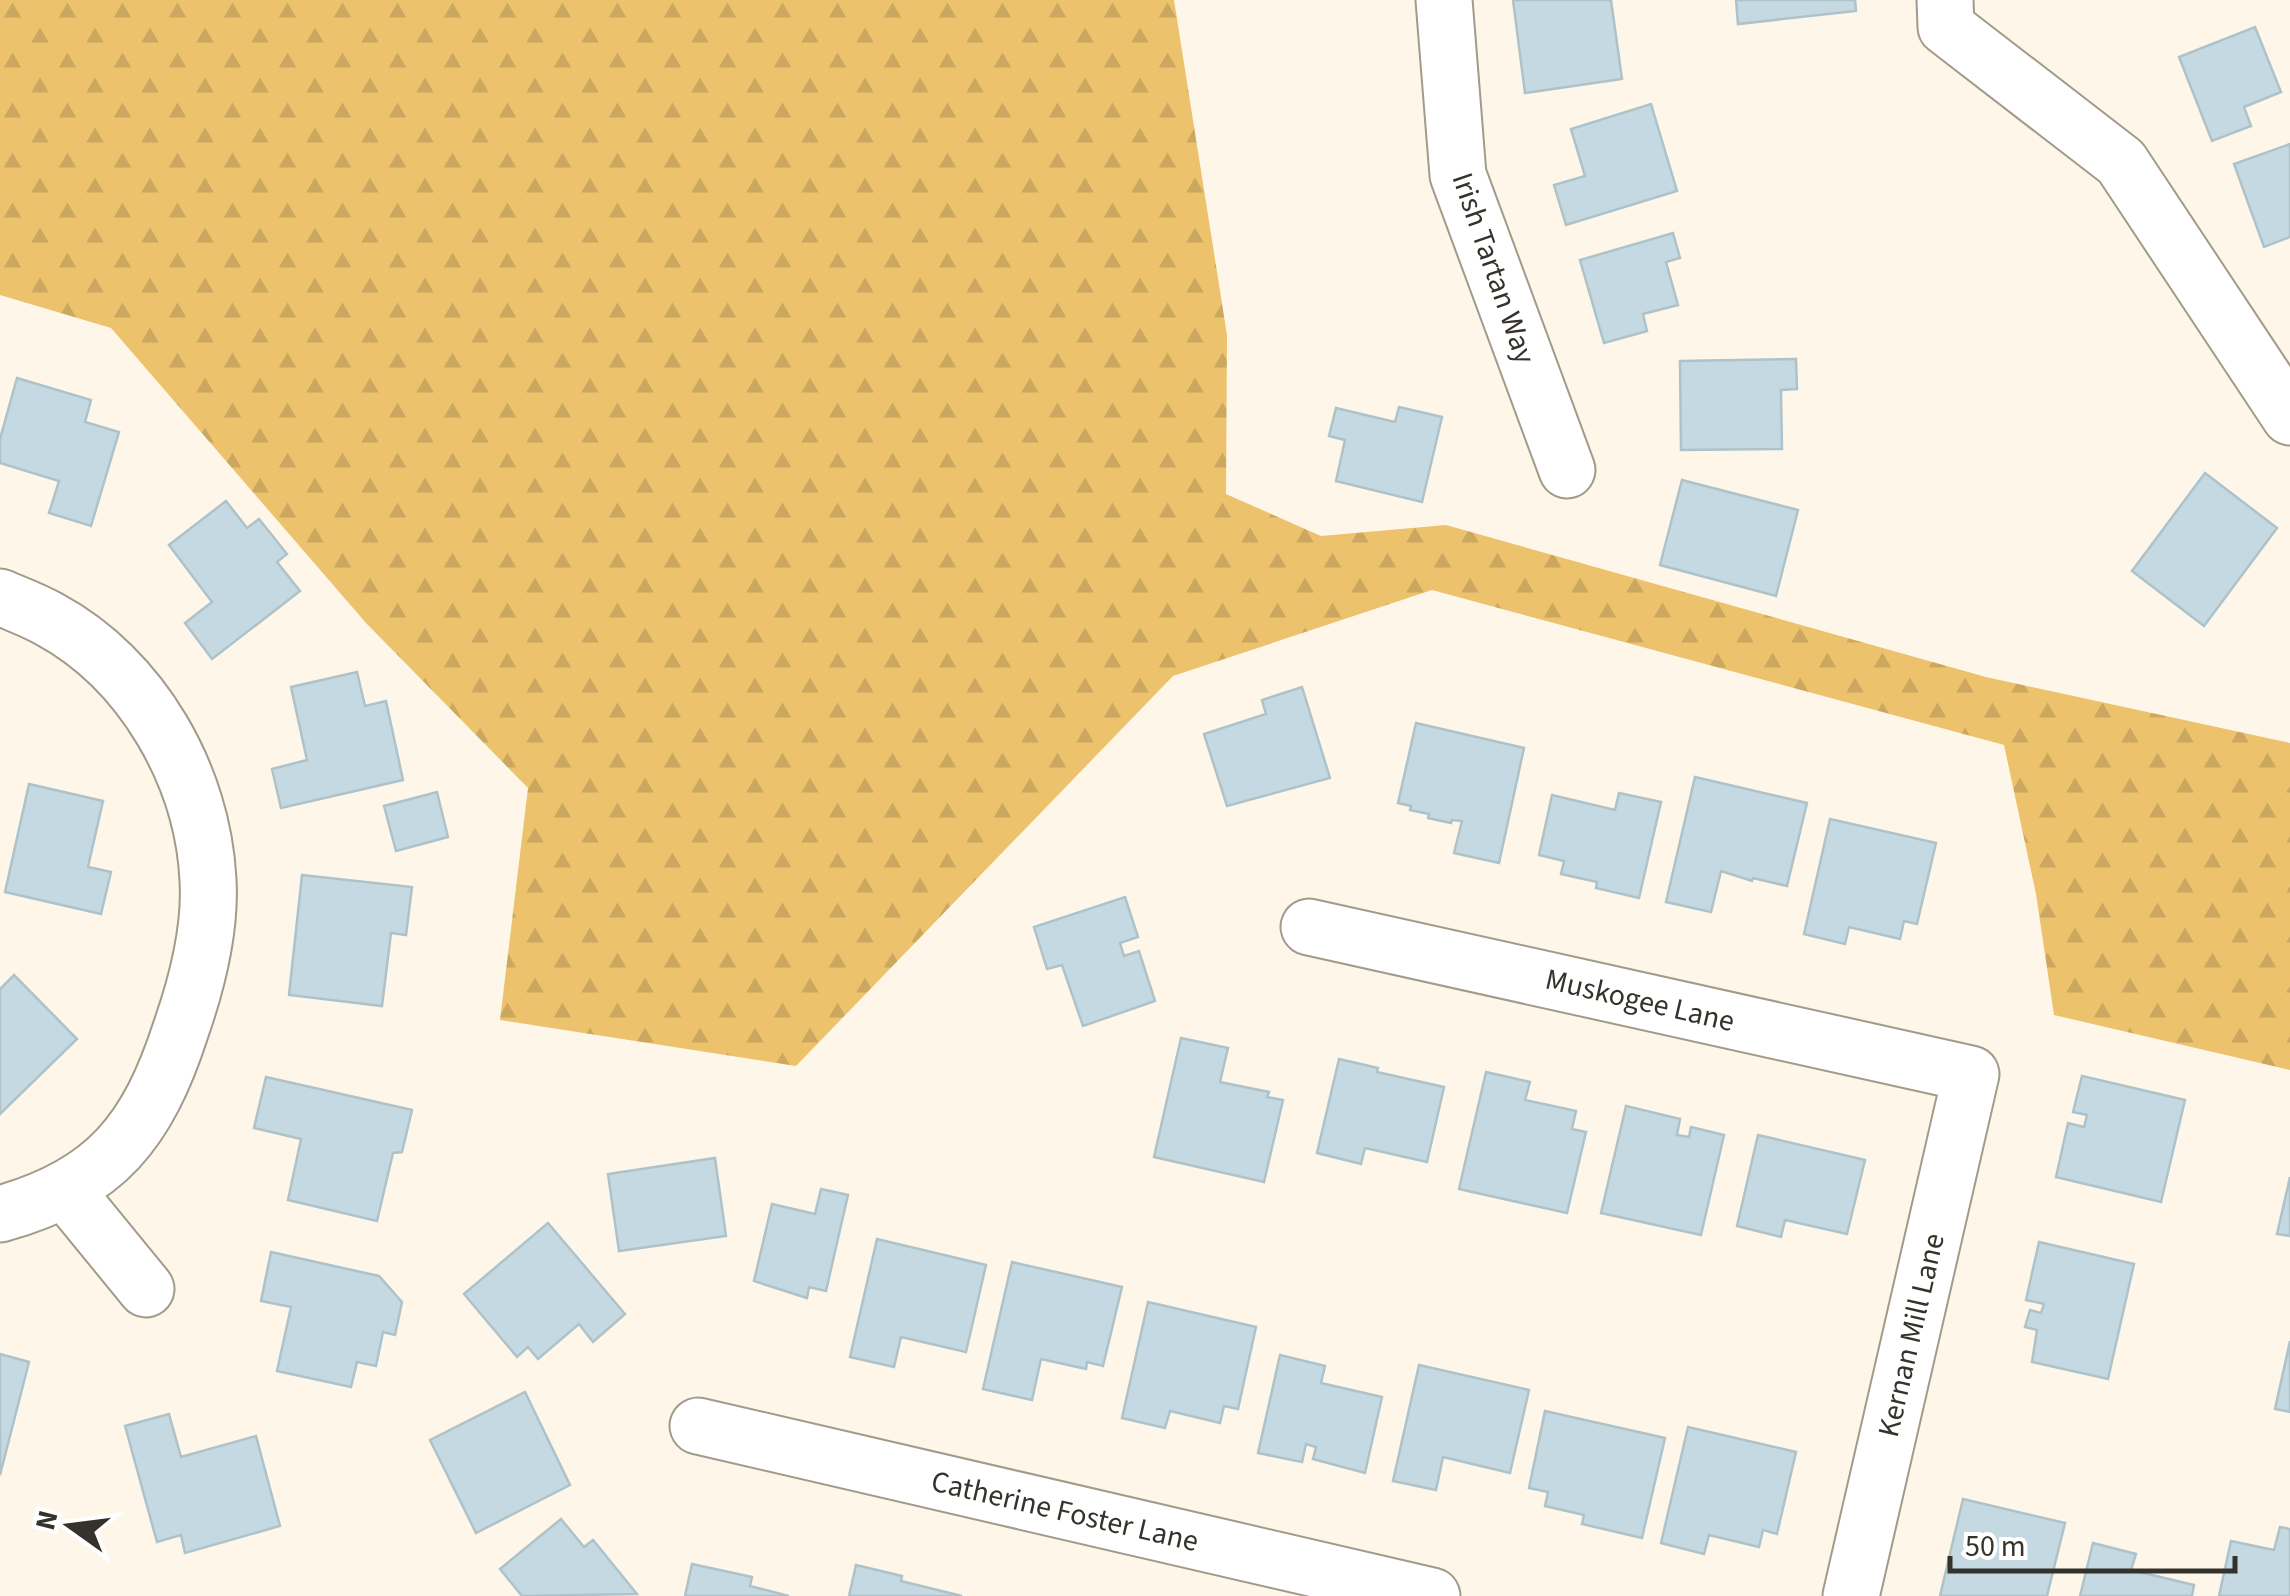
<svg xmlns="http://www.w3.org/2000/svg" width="2290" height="1596" font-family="'Source Sans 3',sans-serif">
  <defs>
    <pattern id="forest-firs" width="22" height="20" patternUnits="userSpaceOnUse" patternTransform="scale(2.5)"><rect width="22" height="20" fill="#edc26d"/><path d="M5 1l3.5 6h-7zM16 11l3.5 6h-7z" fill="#cca75f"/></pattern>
  </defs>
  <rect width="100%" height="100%" fill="#fef7e9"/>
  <path fill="url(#forest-firs)" d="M0,0H1174L1227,335L1226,494L1321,536L1446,525L1986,677L2290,743V1070L2054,1015L2036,894L2004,745L1432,590L1173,676L796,1066L500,1020L528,788L366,623L111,328L0,295Z"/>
  <g fill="#c5d9e2" stroke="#aec2ca" stroke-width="2.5">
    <path d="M1513,0H1611L1622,79L1525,93Z"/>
    <path d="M1736,0H1855L1856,11L1738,24Z"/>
    <path d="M2255,27L2281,92L2244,107L2251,126L2212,141L2179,57Z"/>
    <path d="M1651,104L1677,191L1566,225L1554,185L1585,176L1571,129Z"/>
    <path d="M2290,144V237L2264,247L2234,164Z"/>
    <path d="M1673,233L1680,258L1666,262L1678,305L1643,314L1647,331L1604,343L1580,260Z"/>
    <path d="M1796,359L1797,389L1781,390L1782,449L1681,450L1680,361Z"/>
    <path d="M17,378L91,400L85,422L119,432L91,526L49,513L59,481L0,463V439Z"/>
    <path d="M1399,407L1442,417L1422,502L1336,481L1345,440L1329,436L1336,408L1395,422Z"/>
    <path d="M2205,473L2277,528L2204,626L2132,571Z"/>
    <path d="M1682,480L1798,510L1776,596L1660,565Z"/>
    <path d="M226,501L247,528L259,519L287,554L277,562L300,591L212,659L185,623L212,602L169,545Z"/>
    <path d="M357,672L365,706L386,701L403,780L281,808L272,769L307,760L291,687Z"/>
    <path d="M1302,687L1330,778L1227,806L1204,734L1266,714L1262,700Z"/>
    <path d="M1416,723L1524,748L1499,863L1454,853L1462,821L1452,820L1451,823L1428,818L1429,814L1410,810L1411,806L1398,803Z"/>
    <path d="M1695,777L1807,803L1787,886L1753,878L1752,881L1721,871L1711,912L1666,902Z"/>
    <path d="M29,784L103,801L88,867L111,872L101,914L5,892Z"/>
    <path d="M437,792L448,837L396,851L384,806Z"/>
    <path d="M1619,793L1661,802L1639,898L1596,888L1597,882L1561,874L1564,861L1539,855L1552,795L1615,810Z"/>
    <path d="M1830,819L1936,843L1917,924L1904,921L1900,939L1849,927L1845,944L1804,934Z"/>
    <path d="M302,875L412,887L406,935L391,933L382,1006L289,995Z"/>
    <path d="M1125,897L1138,937L1120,943L1124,956L1139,951L1155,1001L1083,1026L1062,965L1047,969L1034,927Z"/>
    <path d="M14,975L77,1039L0,1114V989Z"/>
    <path d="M1181,1038L1228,1048L1220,1082L1269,1092L1267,1097L1283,1100L1264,1182L1154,1157Z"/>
    <path d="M1339,1059L1378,1068L1377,1072L1444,1087L1427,1162L1365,1148L1361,1164L1317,1153Z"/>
    <path d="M1486,1072L1530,1082L1525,1100L1576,1111L1572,1129L1586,1132L1567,1213L1459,1189Z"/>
    <path d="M2082,1076L2185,1100L2161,1202L2056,1177L2068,1123L2084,1127L2087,1115L2073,1112Z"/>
    <path d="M266,1077L412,1110L402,1152L393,1153L377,1221L288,1200L301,1139L254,1128Z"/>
    <path d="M1626,1106L1680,1119L1677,1135L1689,1137L1691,1127L1724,1135L1701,1235L1601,1213Z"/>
    <path d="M1758,1135L1865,1160L1847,1234L1785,1220L1781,1237L1737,1226Z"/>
    <path d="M715,1158L726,1236L619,1251L608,1174Z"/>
    <path d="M2290,1177V1236L2277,1234Z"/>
    <path d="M821,1189L848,1195L826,1291L809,1287L807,1298L754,1281L772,1204L815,1214Z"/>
    <path d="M548,1223L625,1314L593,1342L579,1324L538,1359L528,1347L517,1357L464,1294Z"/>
    <path d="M877,1239L986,1265L966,1352L901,1337L894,1367L850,1357Z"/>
    <path d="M2039,1242L2134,1264L2108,1379L2032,1362L2037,1330L2025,1327L2030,1310L2041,1313L2044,1304L2026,1300Z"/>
    <path d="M271,1252L379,1276L402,1302L395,1335L383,1332L376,1366L357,1362L351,1387L277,1371L291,1307L261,1301Z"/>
    <path d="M1012,1262L1122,1287L1103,1366L1087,1362L1086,1369L1041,1359L1032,1400L983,1389Z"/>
    <path d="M1148,1302L1256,1327L1238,1409L1224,1406L1220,1423L1170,1411L1165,1428L1122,1418Z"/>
    <path d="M2290,1341V1412L2275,1409Z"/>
    <path d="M0,1354L29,1362L0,1475Z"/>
    <path d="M1280,1355L1325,1366L1321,1383L1382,1397L1365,1473L1313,1459L1316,1447L1306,1444L1302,1462L1258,1453Z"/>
    <path d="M1419,1365L1529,1390L1510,1473L1443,1457L1436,1490L1393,1481Z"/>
    <path d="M525,1392L570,1485L476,1533L430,1440Z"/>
    <path d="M1545,1411L1665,1438L1642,1538L1582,1524L1584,1515L1545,1506L1548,1492L1529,1488Z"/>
    <path d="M169,1414L181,1457L256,1436L280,1526L185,1553L181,1535L157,1542L125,1426Z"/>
    <path d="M1688,1427L1796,1452L1777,1534L1763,1530L1759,1547L1709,1535L1704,1554L1661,1543Z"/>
    <path d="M1963,1499L2065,1523L2047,1596H1940Z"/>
    <path d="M561,1519L584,1547L593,1540L637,1594L522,1596L500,1569Z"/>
    <path d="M2280,1527L2290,1529V1596H2219L2231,1541L2274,1550Z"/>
    <path d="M2093,1543L2136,1554L2131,1570L2194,1585L2192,1596H2080Z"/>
    <path d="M692,1564L752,1577L750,1586L789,1596H685Z"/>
    <path d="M856,1565L902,1576L901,1581L962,1596H849Z"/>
  </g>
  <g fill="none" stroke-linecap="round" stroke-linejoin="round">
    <g stroke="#a29a8a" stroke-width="59">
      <g id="minor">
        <path d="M1444,0L1458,175L1567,470"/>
        <path d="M1945,0L1946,27L2121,162L2290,417"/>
        <path d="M0,597C16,604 33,610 49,619C142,669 203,776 208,880C211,930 197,983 181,1029C148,1131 106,1185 0,1214"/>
        <path d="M1309,927L1971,1074L1851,1596"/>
        <path d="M65,1190L146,1289"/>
        <path d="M698,1426L1432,1596"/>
      </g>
    </g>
    <use href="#minor" stroke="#fff" stroke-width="55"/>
  </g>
  <g text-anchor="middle" stroke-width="8" stroke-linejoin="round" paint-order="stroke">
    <g font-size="30" fill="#35322b" stroke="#fff">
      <text transform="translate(1494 268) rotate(71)" y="10">Irish Tartan Way</text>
      <text transform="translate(1640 1000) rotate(13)" y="10">Muskogee Lane</text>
      <text transform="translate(1911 1335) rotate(-77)" y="10">Kernan Mill Lane</text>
      <text transform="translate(1065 1511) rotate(13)" y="10">Catherine Foster Lane</text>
    </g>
  </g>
  <g transform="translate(70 1526) rotate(284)" stroke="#ffffff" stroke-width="8" paint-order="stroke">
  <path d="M0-8L18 38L0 25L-18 38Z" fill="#35322b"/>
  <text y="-15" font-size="28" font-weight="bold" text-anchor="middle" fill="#35322b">N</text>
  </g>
  <path d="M1950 1556v15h285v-15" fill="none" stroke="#35322b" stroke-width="5"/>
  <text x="1965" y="1556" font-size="30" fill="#35322b" stroke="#ffffff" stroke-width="8" paint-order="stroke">50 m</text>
</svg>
